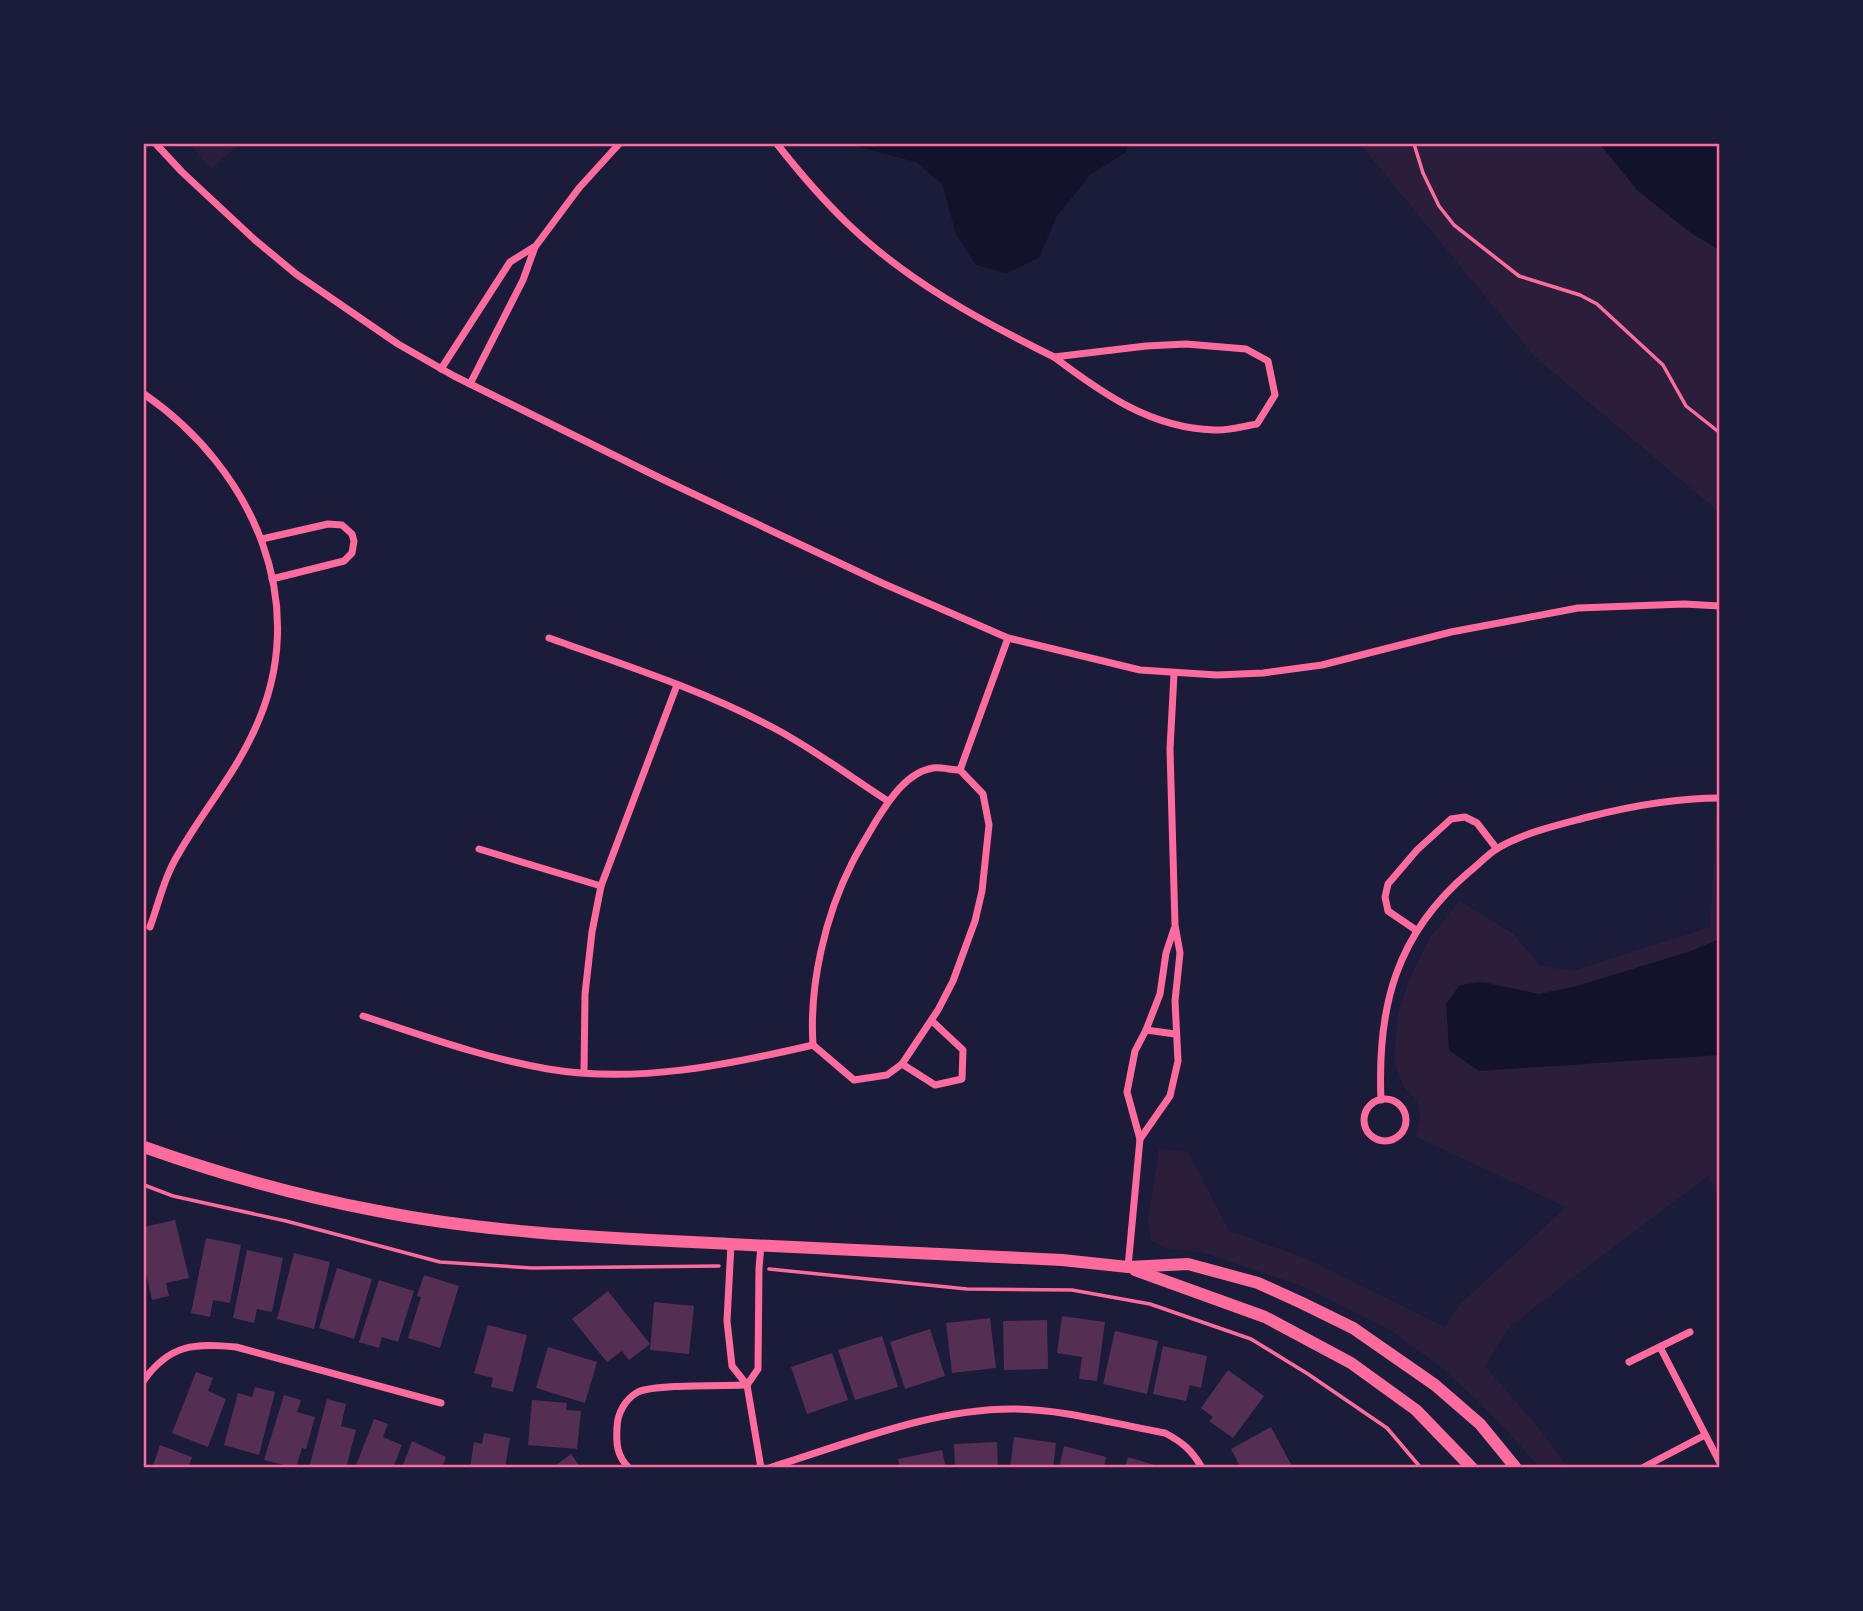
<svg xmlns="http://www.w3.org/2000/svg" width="1863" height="1611" font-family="'PT Sans Narrow',sans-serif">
  <rect width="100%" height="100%" fill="#1b1b3a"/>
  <g fill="#2a1e3b">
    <path d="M190,144H239L211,169Z"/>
    <path d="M1360,144H1719V512L1535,357Z"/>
    <path d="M1717,807L1719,808V1198L1708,1176L1510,1326L1485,1366L1538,1427L1568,1467H1539L1503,1426L1445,1370L1392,1331L1302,1286L1201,1252L1164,1248L1151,1240L1148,1223L1159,1148L1188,1152L1229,1231L1305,1258L1445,1327L1461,1303L1566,1207L1416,1137L1420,1119L1418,1103L1403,1086L1394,1062L1397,1017L1410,978L1431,936L1460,901L1514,934L1539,965L1572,971L1710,927Z"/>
  </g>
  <g fill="#12122b">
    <path d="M848,144H1127L1126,152L1090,175L1057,216L1039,258L1006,273L976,265L956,234L942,184L916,162Z"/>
    <path d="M1600,144H1719V250L1691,233L1637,190Z"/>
    <path d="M1719,939V1055L1479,1071L1449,1050L1446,1004L1460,985L1482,982L1539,994L1577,986L1691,951Z"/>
  </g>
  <g fill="#542f53">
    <path d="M175,1220L189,1278L166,1283L169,1296L152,1300L144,1264V1227Z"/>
    <path d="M206,1238L241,1245L230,1303L213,1300L210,1317L191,1313Z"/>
    <path d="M247,1250L283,1258L272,1312L257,1309L254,1323L233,1318Z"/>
    <path d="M294,1253L330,1262L314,1329L277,1319Z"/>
    <path d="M337,1268L372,1279L354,1339L319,1328Z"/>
    <path d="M424,1275L459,1286L440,1348L408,1338L421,1297L417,1296Z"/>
    <path d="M379,1280L414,1291L398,1342L382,1337L379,1348L359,1342Z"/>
    <path d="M608,1291L650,1344L629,1360L622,1351L607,1362L572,1319Z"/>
    <path d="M654,1302L694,1306L689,1354L650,1350Z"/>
    <path d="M1062,1316L1105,1322L1097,1381L1079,1379L1082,1357L1057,1353Z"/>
    <path d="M990,1318L996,1368L952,1373L946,1323Z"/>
    <path d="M1047,1320L1048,1369L1004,1370L1003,1321Z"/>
    <path d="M488,1325L527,1335L513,1392L491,1387L493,1378L474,1373Z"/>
    <path d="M930,1329L945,1376L905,1389L890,1342Z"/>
    <path d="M1115,1331L1158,1341L1147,1394L1103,1384Z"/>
    <path d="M882,1336L898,1387L855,1400L838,1350Z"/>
    <path d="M1163,1346L1207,1356L1201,1388L1190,1385L1186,1401L1153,1394Z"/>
    <path d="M548,1347L597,1362L585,1403L536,1388Z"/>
    <path d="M832,1353L848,1400L807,1414L791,1367Z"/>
    <path d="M1228,1370L1264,1396L1233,1438L1209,1421L1213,1417L1201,1408Z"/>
    <path d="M196,1372L213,1378L208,1391L226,1399L208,1447L172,1433Z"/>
    <path d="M255,1387L275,1392L259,1455L224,1445L238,1393L252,1397Z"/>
    <path d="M284,1395L301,1400L297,1412L315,1417L306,1449L302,1448L296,1468L264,1460Z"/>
    <path d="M327,1399L346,1404L341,1426L356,1430L346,1468H309Z"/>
    <path d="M532,1400L567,1403L566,1410L581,1411L577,1449L528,1445Z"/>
    <path d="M374,1419L388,1424L383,1437L402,1445L393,1468H355Z"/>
    <path d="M1271,1427L1292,1466L1241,1468L1231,1449Z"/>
    <path d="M484,1433L510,1438L505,1468H470L474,1442L482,1444Z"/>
    <path d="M1014,1437L1056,1443L1053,1468H1010Z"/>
    <path d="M412,1441L446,1457L442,1468H402Z"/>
    <path d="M997,1442L998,1468H955L954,1444Z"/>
    <path d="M160,1445L192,1457L188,1468H152Z"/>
    <path d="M1064,1446L1106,1457L1104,1468H1059Z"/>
    <path d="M942,1450L946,1468H900L898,1459Z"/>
    <path d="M571,1454L581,1468H552Z"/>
    <path d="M1128,1457L1161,1467L1160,1468H1125Z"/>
  </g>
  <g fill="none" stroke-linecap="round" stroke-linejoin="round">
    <g stroke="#ff6b9d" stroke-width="3.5">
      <path d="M1414,144L1423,173L1439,206L1454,225L1519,276L1580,295L1597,304L1663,365L1686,406L1720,433"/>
      <path d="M144,1185L173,1196L286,1221L440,1262L532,1268L719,1266"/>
      <path d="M769,1269L967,1289L1072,1290L1150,1304L1251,1339L1308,1374L1387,1428L1421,1468"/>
    </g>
    <g stroke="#ff6b9d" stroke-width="7">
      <path d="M156,144L182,172L255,240L296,274L398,344L454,376L662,479L882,583L1008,638L1140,670L1217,675L1263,673L1322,665L1451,632L1578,608L1684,604L1720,606"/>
      <path d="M777,144C799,172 822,199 848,224C907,281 981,321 1054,357"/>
      <path d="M1186,344L1246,349L1268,361L1275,395L1257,424C1244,426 1228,431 1214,430C1151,428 1103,394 1054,357L1146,346Z"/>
      <path d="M441,369L510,262L534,247"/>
      <path d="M470,384L523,280L535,247L579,188L619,144"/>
      <path d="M144,394C253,469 314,605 254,731C234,775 203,811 179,853C165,875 159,902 150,927"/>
      <path d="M262,539L328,524L342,525L352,534L354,541L352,553L344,561L272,579"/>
      <path d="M549,638C624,665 700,689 770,726C811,747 849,776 888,801"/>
      <path d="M960,770L1008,638"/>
      <path d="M479,849L601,886"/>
      <path d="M1416,930L1388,911L1385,897L1388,884L1417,850L1451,819L1465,817L1477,823L1497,849"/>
      <path d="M363,1016C424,1036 484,1058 548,1069C636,1084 727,1065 813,1045"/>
      <path d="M1146,1030L1175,1034"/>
      <path d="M813,1045L854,1080L887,1075L902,1064L938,1010L953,981L975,921L982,891L989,825L983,794L960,770"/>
      <path d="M813,1045C809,985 825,916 852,863C859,849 868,835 876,821C889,800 907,772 933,768C941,767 952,770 960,770"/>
      <path d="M902,1064L935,1085L962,1079L963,1050L932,1021"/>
      <path d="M584,1072L585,994L592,932L601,886L677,685"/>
      <circle cx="1385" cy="1120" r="21"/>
      <path d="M1381,1100C1377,1007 1396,934 1469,872C1479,864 1488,854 1498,848C1526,832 1558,825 1588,817C1631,806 1675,798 1720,798"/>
      <path d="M1140,1139L1170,1096L1178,1061L1175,1001L1180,953L1175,925L1170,749L1174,674"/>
      <path d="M731,1244L727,1321L732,1366L747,1385L761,1468"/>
      <path d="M1128,1267L1140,1139L1127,1092L1135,1051L1146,1030L1160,994L1166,953L1174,929"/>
      <path d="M1660,1347L1720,1463"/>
      <path d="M1629,1362L1690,1332"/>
      <path d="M144,1380C170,1344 195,1343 236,1347L441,1403"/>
      <path d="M747,1385L758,1369L759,1268L761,1245"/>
      <path d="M629,1468C617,1456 616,1444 617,1428C617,1414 625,1399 638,1392C655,1384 725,1386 747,1385"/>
      <path d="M769,1468C847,1444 930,1409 1012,1409C1063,1409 1115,1424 1165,1433C1182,1442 1192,1450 1202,1468"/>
      <path d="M1642,1468L1705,1435"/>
    </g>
    <g stroke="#ff6b9d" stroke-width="12">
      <path d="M144,1147C220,1174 298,1196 378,1211C494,1234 612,1238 730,1244C840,1249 951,1254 1062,1260L1128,1267L1188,1264L1258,1283L1302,1303L1353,1328L1435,1385L1480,1424L1516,1468"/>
      <path d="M1135,1270L1265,1317L1351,1363L1416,1410L1472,1468"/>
    </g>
  </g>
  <rect width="1863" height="1611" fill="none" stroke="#1b1b3a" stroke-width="290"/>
  <rect x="145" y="145" width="1573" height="1321" fill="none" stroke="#ff6b9d" stroke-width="2.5"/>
</svg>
